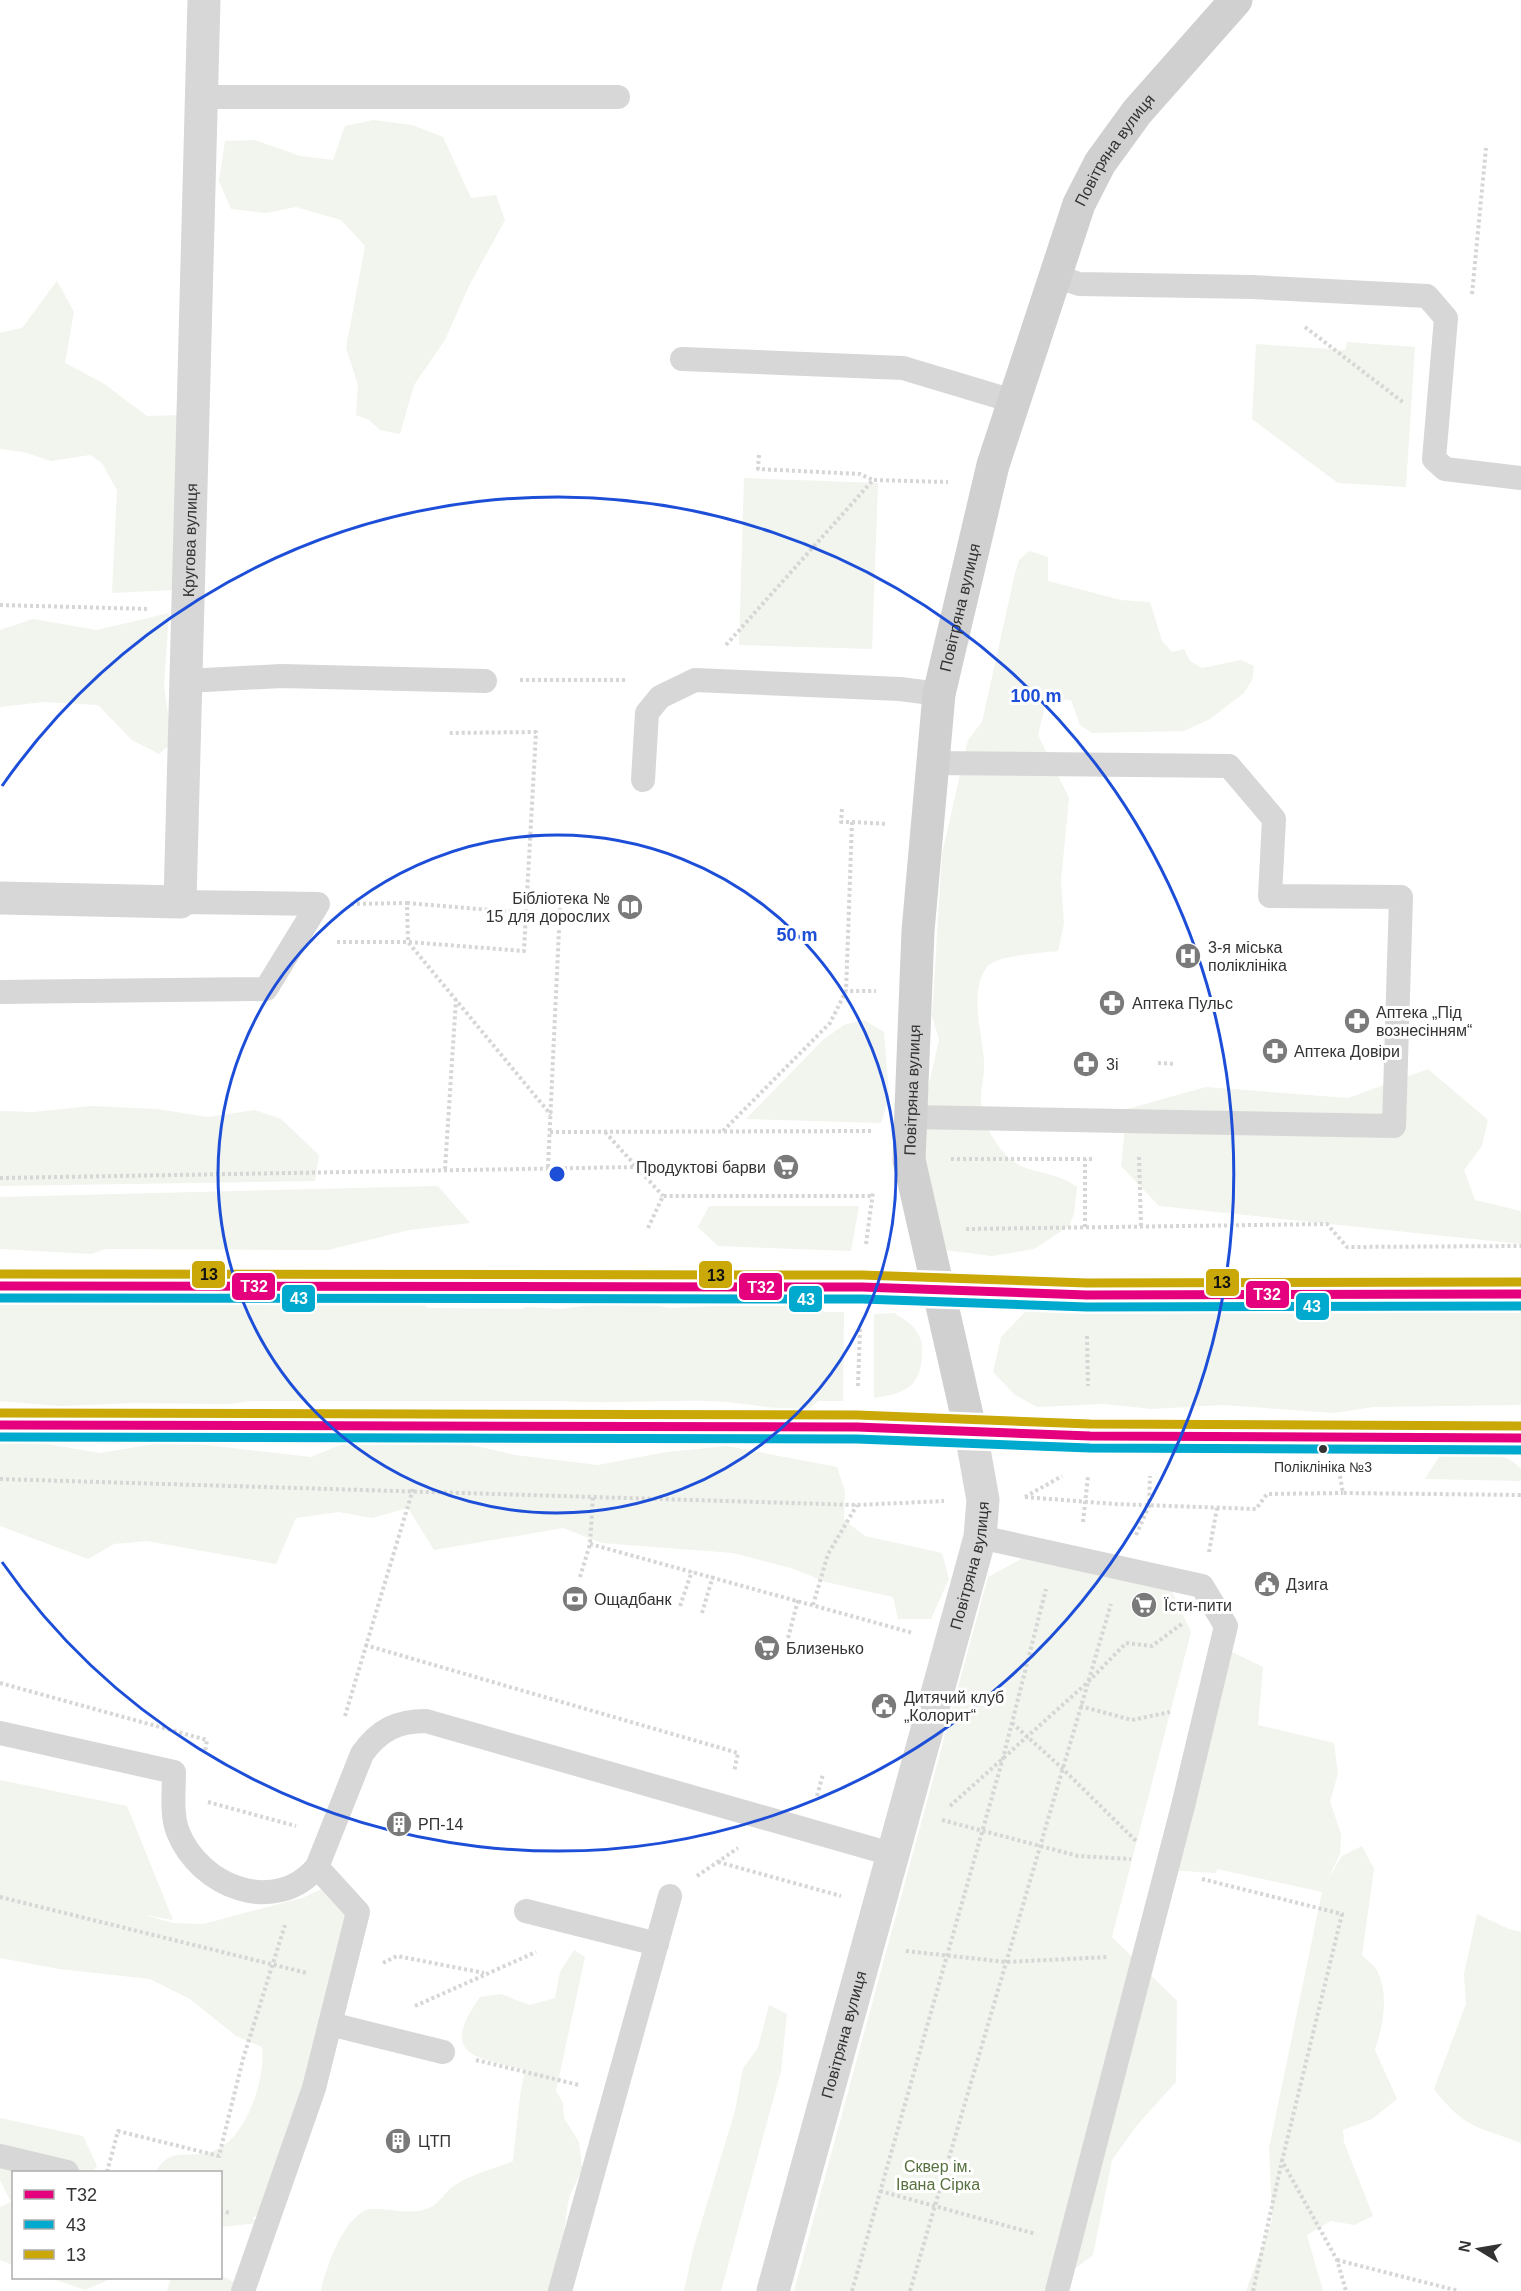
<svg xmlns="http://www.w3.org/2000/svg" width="1521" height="2291" font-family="Arial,sans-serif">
  <rect width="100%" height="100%" fill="#fff"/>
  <g fill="#f1f5ed">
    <path d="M373,120L412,125L443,137L471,198L496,195L505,220L469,286L445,340L414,385L400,434L380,430L369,420L356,415L358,385L346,348L365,246L341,220L296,207L266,213L231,209L219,181L225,141L255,140L300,156L333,160L345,126Z"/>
    <path d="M57,281L74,312L65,363L103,383L147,416L179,415L173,590L112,593L117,490L102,463L90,455L51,461L23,452L0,449V333L22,328Z"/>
    <path d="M1347,342L1415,347L1406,487L1338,483L1252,419L1256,344L1345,350Z"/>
    <path d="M744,478L878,483L872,649L739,645Z"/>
    <path d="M1029,551L1048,557V581L1121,600L1150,602L1162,641L1172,652L1184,649L1190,661L1202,668L1241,660L1254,666L1252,680L1244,693L1210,719L1184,731L1092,733L1080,725L1071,700L1058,699L1045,707L1038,735L1069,798L1061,881L1064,924L1058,951C1042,953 996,955 987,967C968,992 983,1035 984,1062C985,1076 980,1090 981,1103C983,1121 992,1140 1004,1153C1023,1176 1055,1169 1077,1187L1074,1214L1069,1226L1034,1249L992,1256L937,1249L904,1192L939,1040L932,1016L942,854L968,740L982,722L1015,573L1019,560Z"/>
    <path d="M169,613L164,685L172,743L159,754L132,740L98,705L44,702L0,707V630L33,619L97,630Z"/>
    <path d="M864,1020L884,1032L889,1096L881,1123L746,1119L824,1039L844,1025Z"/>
    <path d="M1428,1069L1488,1120L1482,1146L1464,1170L1475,1200L1521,1211V1244L1159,1206L1121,1166L1127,1109L1206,1087L1348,1098Z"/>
    <path d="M92,1106L157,1109L208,1117L255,1110L281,1119L319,1155L315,1181L0,1186V1111L33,1112Z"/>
    <path d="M438,1186L470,1223L409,1230L328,1250L105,1249L92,1254L0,1249V1197Z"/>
    <path d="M709,1206H859L851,1251L718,1246L698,1227Z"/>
    <path d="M391,1298L423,1304L428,1308L522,1309L527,1307L561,1309L628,1300L670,1308L773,1303L807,1304L824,1312H844L843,1401H818L807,1411C775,1410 743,1402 711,1401C660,1400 609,1404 559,1401H252L229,1404L132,1403L60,1406L0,1401V1300Z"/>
    <path d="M1361,1303L1508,1306L1521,1311V1405L1374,1407L1334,1413L1223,1405L1152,1409L1104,1404L1037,1407L1015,1395L993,1372L1001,1337L1027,1310L1063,1308L1104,1313L1105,1310L1320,1311Z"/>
    <path d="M894,1313C900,1317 908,1321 913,1327C920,1334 923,1343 922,1353C921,1387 906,1393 874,1398V1314Z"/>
    <path d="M415,1432L515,1455L598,1465L666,1452L727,1446L837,1467L845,1491L844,1520L865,1536L942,1553L949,1579L931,1619H898L893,1597L826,1582L791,1568L733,1553L602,1543L563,1528L434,1550L408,1508L372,1518L339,1512L296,1518L276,1564L147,1541L114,1544L88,1559L0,1526V1440H23L100,1453L172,1441L311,1457L352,1440Z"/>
    <path d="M1442,1452C1469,1452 1501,1447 1521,1469V1481L1425,1479Z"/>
    <path d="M1030,1554L1170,1587L1191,1632L1112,1937L1177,2001L1176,2082L1138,2124L1112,2160L1093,2255L1061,2279L1056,2291H794L988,1577Z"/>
    <path d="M1228,1650L1263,1667L1258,1725L1334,1743L1338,1774L1330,1801L1341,1834L1340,1854L1328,1879L1342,1856L1362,1846L1374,1869L1362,1955C1367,1960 1375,1966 1378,1972C1389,1998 1383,2025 1375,2050L1397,2099L1372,2119L1343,2130L1344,2142L1373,2216L1354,2225L1331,2221L1307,2235L1323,2291H1246L1272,2220L1269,2148L1322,1892L1217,1869L1216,1873L1165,1870Z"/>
    <path d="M0,1780L127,1806L173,1920L144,1915L173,1923L203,1924L302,1898L326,1887L351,1895L274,2200L252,2219L268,2222L221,2227L220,2172H155C172,2145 188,2160 213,2151C246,2140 266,2079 262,2047L236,2036L190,1999L150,1979L59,1969L0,1958Z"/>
    <path d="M1477,1914L1509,1929L1521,1932V2143C1477,2126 1465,2129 1434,2089L1466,2004L1464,1974Z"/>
    <path d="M574,1950L585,1957L556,2091L563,2103L564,2118L579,2142L582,2169L569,2197L555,2291H321C325,2270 346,2210 372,2209C388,2208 411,2215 426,2209C440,2205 443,2193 454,2186C470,2174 495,2169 513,2161L520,2096L525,2070C475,2057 438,2056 480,1997L501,1994L530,2005L555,1998L560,1972Z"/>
    <path d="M769,2005L787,2014L781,2071L721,2291H684L693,2250L735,2111L743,2068L758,2048Z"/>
    <path d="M0,2118L83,2136L97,2166L92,2172H14L13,2265L0,2260V2207L11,2202L0,2180Z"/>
    <path d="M221,2276L237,2283L238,2291H167L171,2278Z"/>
    <path d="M50,2278H113L85,2290Z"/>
  </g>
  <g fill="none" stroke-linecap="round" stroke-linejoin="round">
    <g stroke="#d6d6d6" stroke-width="4" stroke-dasharray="3 3" stroke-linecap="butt">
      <path d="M1472,294L1486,148"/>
      <path d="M1305,327L1404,403"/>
      <path d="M759,455L758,469L860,474L873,480"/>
      <path d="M0,605L149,609"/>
      <path d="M726,645L873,480L948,482"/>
      <path d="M520,680H626"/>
      <path d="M842,809L841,822H852L846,991"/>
      <path d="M852,822L888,824"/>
      <path d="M407,903L526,913L536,732L448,733"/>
      <path d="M351,904L407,903L408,942L524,951L526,913"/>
      <path d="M337,942H408L551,1115"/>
      <path d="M1158,1063L1176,1064"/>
      <path d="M723,1131L830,1023L846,991H876"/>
      <path d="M550,1132L871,1131"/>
      <path d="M605,1132L663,1196"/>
      <path d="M1139,1157L1141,1226"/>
      <path d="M951,1159H1094"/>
      <path d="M548,1167L560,908"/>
      <path d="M445,1169L456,1000"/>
      <path d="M0,1178L636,1167"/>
      <path d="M1085,1227V1159"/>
      <path d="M648,1228L663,1196H872"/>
      <path d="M966,1229L1327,1224L1347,1247L1521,1246"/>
      <path d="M866,1244L873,1192"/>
      <path d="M1087,1336L1088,1386"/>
      <path d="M858,1386L860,1328"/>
      <path d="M1340,1476L1343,1493L1521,1495"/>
      <path d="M0,1479L857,1505L944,1501"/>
      <path d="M1025,1497L1062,1476"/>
      <path d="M1025,1497L1114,1504L1256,1509L1267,1494L1343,1493"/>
      <path d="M1083,1522L1088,1476"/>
      <path d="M1136,1535L1149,1506L1150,1476"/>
      <path d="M590,1544L913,1633"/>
      <path d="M1209,1552L1217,1508"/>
      <path d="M580,1577L590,1544L593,1496"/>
      <path d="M813,1605L828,1554L857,1505"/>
      <path d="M680,1606L692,1571"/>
      <path d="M702,1613L713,1576"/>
      <path d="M788,1638L798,1600"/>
      <path d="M365,1645L738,1753L734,1772"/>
      <path d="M0,1683L207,1740L205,1752"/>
      <path d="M1080,1706L1132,1720L1170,1712"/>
      <path d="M345,1716L413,1489"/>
      <path d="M1012,1723L1062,1768L1137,1842"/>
      <path d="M817,1796L823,1774"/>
      <path d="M208,1802L296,1826"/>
      <path d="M950,1806L1088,1682L1126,1643L1152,1646L1183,1623"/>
      <path d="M942,1820L1078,1856L1131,1859"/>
      <path d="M718,1862L841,1896"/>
      <path d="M697,1876L738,1848"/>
      <path d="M1202,1879L1342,1914L1282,2161L1337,2260L1346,2291"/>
      <path d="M0,1897L307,1973"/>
      <path d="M906,1951L1006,1962L1108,1957"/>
      <path d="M383,1963L397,1956L484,1973"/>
      <path d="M415,2006L536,1952"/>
      <path d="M476,2060L579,2085"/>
      <path d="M107,2172L118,2131L219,2156L243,2059L285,1925"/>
      <path d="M880,2191L1036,2234"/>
      <path d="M220,2211L231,2213"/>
      <path d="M1337,2260L1459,2291"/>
      <path d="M852,2291L1003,1758L1046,1589"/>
      <path d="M910,2291L1111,1604"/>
      <path d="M1253,2291L1282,2161"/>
    </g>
    <g stroke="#d7d7d7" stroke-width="24">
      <path d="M201,97H618"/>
      <path d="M1056,276L1079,284L1252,287L1427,296L1446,318L1434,459L1445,469L1521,478"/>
      <path d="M682,359L903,368L1013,401"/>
      <path d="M186,681L281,676L485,681"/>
      <path d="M643,780L647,713L660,697L695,680L900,689L939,694"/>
      <path d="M0,992L266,989L318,904L180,902"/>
      <path d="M911,1117L1394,1126L1401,897L1270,896L1274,819L1229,766L932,763"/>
      <path d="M980,1537L1202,1586L1226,1626L1183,1806L1057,2291"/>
      <path d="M0,1733L174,1772C174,1791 171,1815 178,1832C199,1886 275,1917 317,1867L362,1754C379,1730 397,1721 426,1721L891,1854"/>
      <path d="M526,1911L657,1944"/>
      <path d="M330,2024L443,2052"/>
      <path d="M0,2156L67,2172"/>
      <path d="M243,2291L314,2088L358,1912L317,1867"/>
      <path d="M560,2291L670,1896"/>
    </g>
    <g stroke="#d7d7d7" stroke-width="33">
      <path id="s1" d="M0,898L180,902L204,0"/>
      <path id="s2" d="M773,2291L980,1537L983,1500L971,1433"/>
    </g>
    <g stroke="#d0d0d0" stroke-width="33">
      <path d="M0,1286L862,1287L1087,1295L1521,1294"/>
      <path d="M0,1425L857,1427L1090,1436L1521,1438"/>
      <path id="s3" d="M971,1433L909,1160L918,931L939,694L993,465L1079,204L1100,163L1137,112L1236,0"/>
    </g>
    <g stroke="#fff" stroke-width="14">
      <g id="bus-1">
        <path d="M0,1286L862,1287L1087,1295L1521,1294"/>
        <path d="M0,1425L857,1427L1090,1436L1521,1438"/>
      </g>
    </g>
    <g stroke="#fff" stroke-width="14">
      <g id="bus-2">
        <path d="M0,1298L862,1299L1087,1307L1521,1306"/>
        <path d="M0,1437L857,1439L1090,1448L1521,1450"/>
      </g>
    </g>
    <g stroke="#fff" stroke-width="14">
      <g id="bus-3">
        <path d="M0,1274L862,1275L1087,1283L1521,1282"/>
        <path d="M0,1413L857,1415L1090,1424L1521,1426"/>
      </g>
    </g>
    <use href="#bus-1" stroke="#e5007d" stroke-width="9"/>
    <use href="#bus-2" stroke="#00a9ce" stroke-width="9"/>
    <use href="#bus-3" stroke="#c9a808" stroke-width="9"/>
  </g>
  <g fill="none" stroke="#1d4ed8" stroke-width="3">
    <circle cx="557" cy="1174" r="339"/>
    <path d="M2 786A677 677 0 1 1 2 1562"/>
  </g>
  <defs>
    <g id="library-disc" transform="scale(1.35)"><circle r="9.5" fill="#7a7a7a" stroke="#fff"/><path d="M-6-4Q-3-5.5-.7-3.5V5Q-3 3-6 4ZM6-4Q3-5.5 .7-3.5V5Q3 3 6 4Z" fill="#fff"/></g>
    <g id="hospital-disc" transform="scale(1.35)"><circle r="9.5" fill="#7a7a7a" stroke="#fff"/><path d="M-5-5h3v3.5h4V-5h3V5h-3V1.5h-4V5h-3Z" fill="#fff"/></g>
    <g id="pharmacy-disc" transform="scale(1.35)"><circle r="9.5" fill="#7a7a7a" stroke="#fff"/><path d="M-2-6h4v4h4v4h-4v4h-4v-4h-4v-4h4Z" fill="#fff"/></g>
    <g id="supermarket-disc" transform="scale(1.35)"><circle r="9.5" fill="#7a7a7a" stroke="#fff"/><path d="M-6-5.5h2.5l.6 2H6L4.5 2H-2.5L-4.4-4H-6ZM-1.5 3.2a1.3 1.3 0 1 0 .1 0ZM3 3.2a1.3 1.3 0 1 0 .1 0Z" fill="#fff"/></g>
    <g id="civic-disc" transform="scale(1.35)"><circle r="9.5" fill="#7a7a7a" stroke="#fff"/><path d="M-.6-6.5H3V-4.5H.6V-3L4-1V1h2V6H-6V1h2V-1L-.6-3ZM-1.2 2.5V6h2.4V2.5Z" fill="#fff"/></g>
    <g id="bank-disc" transform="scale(1.35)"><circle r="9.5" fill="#7a7a7a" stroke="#fff"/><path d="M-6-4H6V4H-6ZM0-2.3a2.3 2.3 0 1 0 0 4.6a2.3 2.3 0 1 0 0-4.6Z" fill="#fff"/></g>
    <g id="building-disc" transform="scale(1.35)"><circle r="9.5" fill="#7a7a7a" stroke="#fff"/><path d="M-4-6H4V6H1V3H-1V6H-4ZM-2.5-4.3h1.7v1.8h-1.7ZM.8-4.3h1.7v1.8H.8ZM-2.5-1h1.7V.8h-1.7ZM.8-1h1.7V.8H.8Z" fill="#fff"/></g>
  </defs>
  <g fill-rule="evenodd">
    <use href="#library-disc" x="630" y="907"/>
    <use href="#hospital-disc" x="1188" y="956"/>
    <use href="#pharmacy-disc" x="1112" y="1003"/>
    <use href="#pharmacy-disc" x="1357" y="1021"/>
    <use href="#pharmacy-disc" x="1275" y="1051"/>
    <use href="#pharmacy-disc" x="1086" y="1064"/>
    <use href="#supermarket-disc" x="786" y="1167"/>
    <use href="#civic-disc" x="1267" y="1584"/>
    <use href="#bank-disc" x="575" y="1599"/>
    <use href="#supermarket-disc" x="1144" y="1605"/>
    <use href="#supermarket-disc" x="767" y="1648"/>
    <use href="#civic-disc" x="884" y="1706"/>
    <use href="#building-disc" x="399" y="1824"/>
    <use href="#building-disc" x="398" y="2141"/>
  </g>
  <circle fill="#333" stroke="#fff" stroke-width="2" cx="1323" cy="1449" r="5"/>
  <g text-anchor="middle" stroke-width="6" stroke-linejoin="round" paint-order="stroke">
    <g font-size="14" fill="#333" stroke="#fff">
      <text x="1323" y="1472">Поліклініка №3</text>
    </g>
    <g font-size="16" fill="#333" stroke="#fff">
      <text dy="6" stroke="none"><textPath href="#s3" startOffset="1322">Повітряна вулиця</textPath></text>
      <text dy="6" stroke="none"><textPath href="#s1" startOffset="542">Кругова вулиця</textPath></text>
      <text dy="6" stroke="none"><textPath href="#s3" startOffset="836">Повітряна вулиця</textPath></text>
      <text dy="6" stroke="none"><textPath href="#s3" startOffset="350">Повітряна вулиця</textPath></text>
      <text dy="6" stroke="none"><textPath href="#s2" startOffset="752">Повітряна вулиця</textPath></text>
      <text dy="6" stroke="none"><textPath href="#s2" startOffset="266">Повітряна вулиця</textPath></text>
    </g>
    <g font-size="16" fill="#333" stroke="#fff" text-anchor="start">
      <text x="610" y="904" text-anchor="end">Бібліотека №<tspan x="610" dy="18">15 для дорослих</tspan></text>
      <text x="1208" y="953">3-я міська<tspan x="1208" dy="18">поліклініка</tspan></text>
      <text x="1132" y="1009">Аптека Пульс</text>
      <text x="1376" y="1018">Аптека „Під<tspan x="1376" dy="18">вознесінням“</tspan></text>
      <text x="1294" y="1057">Аптека Довіри</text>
      <text x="1106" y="1070">3і</text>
      <text x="766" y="1173" text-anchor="end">Продуктові барви</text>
      <text x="1286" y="1590">Дзига</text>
      <text x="594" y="1605">Ощадбанк</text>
      <text x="1164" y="1611">Їсти-пити</text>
      <text x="786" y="1654">Близенько</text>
      <text x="904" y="1703">Дитячий клуб<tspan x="904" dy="18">„Колорит“</tspan></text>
      <text x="418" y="1830">РП-14</text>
      <text x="418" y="2147">ЦТП</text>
    </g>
    <g font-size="16" fill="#56703f" stroke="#fff">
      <text x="938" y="2172">Сквер ім.<tspan x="938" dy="18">Івана Сірка</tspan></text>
    </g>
  </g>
  <circle cx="557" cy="1174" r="9" fill="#1d4ed8" stroke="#fff" stroke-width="3"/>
  <g font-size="18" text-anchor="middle" font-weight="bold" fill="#1d4ed8" stroke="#fff" stroke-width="6" stroke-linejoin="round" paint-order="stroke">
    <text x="1036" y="702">100 m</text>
    <text x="797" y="941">50 m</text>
  </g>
  <g stroke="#fff" stroke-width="2">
    <rect x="191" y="1260" width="35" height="29" rx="6" fill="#c9a808"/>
    <rect x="698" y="1260" width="35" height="29" rx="6" fill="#c9a808"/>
    <rect x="1205" y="1268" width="35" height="29" rx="6" fill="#c9a808"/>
    <rect x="231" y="1272" width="45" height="29" rx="6" fill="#e5007d"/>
    <rect x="738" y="1272" width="45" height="29" rx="6" fill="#e5007d"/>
    <rect x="1245" y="1280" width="45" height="29" rx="6" fill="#e5007d"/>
    <rect x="281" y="1284" width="35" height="29" rx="6" fill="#00a9ce"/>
    <rect x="788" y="1285" width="35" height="28" rx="6" fill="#00a9ce"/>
    <rect x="1295" y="1292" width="35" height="29" rx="6" fill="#00a9ce"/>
  </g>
  <g font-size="16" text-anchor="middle" font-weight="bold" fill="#fff">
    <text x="254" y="1292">Т32</text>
    <text x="761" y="1293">Т32</text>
    <text x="1267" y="1300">Т32</text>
    <text x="299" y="1304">43</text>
    <text x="806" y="1305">43</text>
    <text x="1312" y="1312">43</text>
  </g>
  <g font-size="16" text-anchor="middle" font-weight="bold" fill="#111">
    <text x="209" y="1280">13</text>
    <text x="716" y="1281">13</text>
    <text x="1222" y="1288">13</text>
  </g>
  <rect x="12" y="2171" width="210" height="108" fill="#ffffff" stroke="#adadad" stroke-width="1.5"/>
  <rect x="24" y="2190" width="30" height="9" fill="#e5007d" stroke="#adadad" stroke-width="1.5"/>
  <text x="66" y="2201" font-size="18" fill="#333333">Т32</text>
  <rect x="24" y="2220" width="30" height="9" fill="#00a9ce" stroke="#adadad" stroke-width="1.5"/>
  <text x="66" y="2231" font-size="18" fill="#333333">43</text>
  <rect x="24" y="2250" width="30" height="9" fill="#c9a808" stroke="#adadad" stroke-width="1.5"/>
  <text x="66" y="2261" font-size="18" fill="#333333">13</text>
  <g transform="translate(1479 2249) rotate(281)" stroke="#ffffff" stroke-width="4.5" paint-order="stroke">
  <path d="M0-4.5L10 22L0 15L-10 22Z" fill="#333333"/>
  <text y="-9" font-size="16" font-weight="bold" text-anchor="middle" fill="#333333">N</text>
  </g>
</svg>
